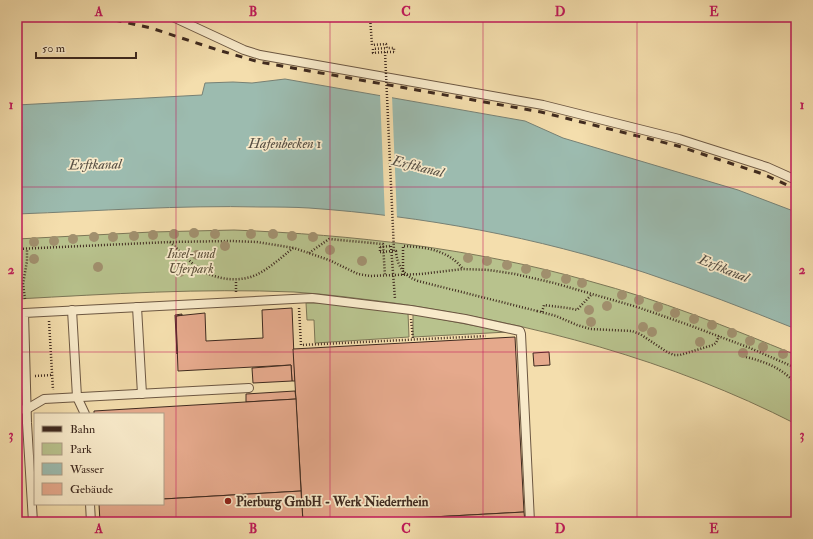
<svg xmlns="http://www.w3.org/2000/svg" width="813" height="539" font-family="'IM FELL Double Pica',serif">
  <rect width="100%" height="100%" fill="#f4dead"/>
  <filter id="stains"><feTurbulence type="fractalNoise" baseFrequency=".005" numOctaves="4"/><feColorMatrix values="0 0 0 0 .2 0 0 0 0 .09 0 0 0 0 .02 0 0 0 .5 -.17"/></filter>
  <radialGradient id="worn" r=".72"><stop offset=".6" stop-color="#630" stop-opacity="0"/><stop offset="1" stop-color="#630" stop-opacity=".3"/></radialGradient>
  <g fill="#b8c28d" stroke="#7c7656">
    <path d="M234,230C354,235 472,248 589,281C660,300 728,327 796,355V424C671,360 532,323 394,303C361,299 327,294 294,292C202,288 109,294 17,299V239L152,232Z"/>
    <path d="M306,303C340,302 374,309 408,313L409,337L315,343L314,320H307Z"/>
    <path d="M413,314L508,332L413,337Z"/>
  </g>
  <path fill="#9cbbaf" stroke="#778175" d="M285,79L525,121L563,138L738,190L796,212V329C746,309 697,290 646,273C537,237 423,216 309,208C293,207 277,207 261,207C180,205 98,211 17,214V105L202,95L205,83L233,82L252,83Z"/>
  <path fill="#f4dead" d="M380,93L392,96L397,219L385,218Z"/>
  <g fill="#e5a98c" stroke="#3f2a1f">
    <path d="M292,308L295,381H292L291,365L178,371L176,316L205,313L206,341L263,338L262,310Z"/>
    <path d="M182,314V315L176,316L177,354L175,315Z"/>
    <path d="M515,337L524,512L340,522H303L293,349Z"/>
    <path d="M549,352L550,365L534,366L533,353Z"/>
    <path d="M291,365L292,381L253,383L252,368Z"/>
    <path d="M295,391L296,399L246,402V394Z"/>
    <path d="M296,399L301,491L163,499V414H94V411Z"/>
    <path d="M301,491L303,522H100L99,504H163V499Z"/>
    <path d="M524,512L525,522H340Z"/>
  </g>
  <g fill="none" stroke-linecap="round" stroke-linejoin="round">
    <g stroke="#6c5742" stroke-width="10">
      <g id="lane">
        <path d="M173,17L244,50L260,55L543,105L679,139L767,167L796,180"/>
        <path d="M137,307L142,394"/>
        <path d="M72,310L77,397L85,414"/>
        <path d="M17,410L27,409L44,399L249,388"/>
        <path d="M90,504L91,522"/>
        <path d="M33,522L27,423L24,313L312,298L411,310L465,319L520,331L521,334L530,522"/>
      </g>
    </g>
    <g stroke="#3f2a1f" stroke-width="2.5" stroke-dasharray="1 2" stroke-linecap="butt">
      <path d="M370,17L372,45L386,44L387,48H394V52"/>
      <path d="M385,52L373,53V49L387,48"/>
      <path d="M170,242C180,251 189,262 200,269C216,280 240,283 258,274C271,267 282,257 293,248"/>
      <path d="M391,246L395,299"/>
      <path d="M380,247V252"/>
      <path d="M17,249L170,242L232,241L257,242L294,248L329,260L358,274L370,276L421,274L463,269L489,270L515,274L554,283L637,307L686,324L750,348L796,368"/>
      <path d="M309,253L329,239L383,244L385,276"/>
      <path d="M403,275V246C426,247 448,250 463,269"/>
      <path d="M236,292V280"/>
      <path d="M25,299L23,284L27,261V249"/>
      <path d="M299,308L301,345L486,336"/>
      <path d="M537,311L556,316L577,325L590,329L632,331L640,334L667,352L674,355H680L713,345L716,343L719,336"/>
      <path d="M542,312L544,305C556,307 566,307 577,310L592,294"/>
      <path d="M411,319L413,339"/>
      <path d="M49,321L53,390"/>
      <path d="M746,357C766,362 782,368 796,384"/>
      <path d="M35,376L52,375"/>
    </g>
    <use href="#lane" stroke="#f8eaca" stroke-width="8"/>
    <path stroke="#3f2a1f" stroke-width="3" stroke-dasharray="7 7" stroke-linecap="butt" d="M101,17L151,28L218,50L259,62L541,112L678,146L763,174L796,189"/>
    <g stroke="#3f2a1f" stroke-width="2.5" stroke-dasharray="1 2" stroke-linecap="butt">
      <path d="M394,52H385L394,251H396C397,266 404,276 418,281L537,311"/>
      <path d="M380,247L391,246"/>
      <path d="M380,252L394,251"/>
    </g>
  </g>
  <g fill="#a1906e">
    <circle cx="194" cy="233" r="5"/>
    <circle cx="174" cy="234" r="5"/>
    <circle cx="215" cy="234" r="5"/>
    <circle cx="251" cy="234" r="5"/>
    <circle cx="273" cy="234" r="5"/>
    <circle cx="153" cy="235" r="5"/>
    <circle cx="134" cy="236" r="5"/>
    <circle cx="292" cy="236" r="5"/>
    <circle cx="94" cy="237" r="5"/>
    <circle cx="113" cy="237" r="5"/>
    <circle cx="313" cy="237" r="5"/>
    <circle cx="73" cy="239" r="5"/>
    <circle cx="54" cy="241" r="5"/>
    <circle cx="34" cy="242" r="5"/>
    <circle cx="225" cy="246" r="5"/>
    <circle cx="330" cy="250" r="5"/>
    <circle cx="197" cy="255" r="5"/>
    <circle cx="468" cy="258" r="5"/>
    <circle cx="34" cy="259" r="5"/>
    <circle cx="362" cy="261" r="5"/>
    <circle cx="487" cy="261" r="5"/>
    <circle cx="507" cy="265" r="5"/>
    <circle cx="98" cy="267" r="5"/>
    <circle cx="526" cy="269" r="5"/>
    <circle cx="180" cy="272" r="5"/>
    <circle cx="546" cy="274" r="5"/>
    <circle cx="566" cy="279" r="5"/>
    <circle cx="582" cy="283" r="5"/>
    <circle cx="622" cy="295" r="5"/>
    <circle cx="639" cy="300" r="5"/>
    <circle cx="607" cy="306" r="5"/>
    <circle cx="658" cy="307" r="5"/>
    <circle cx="589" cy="310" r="5"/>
    <circle cx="675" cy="313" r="5"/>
    <circle cx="694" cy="319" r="5"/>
    <circle cx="591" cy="322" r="5"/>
    <circle cx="712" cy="325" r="5"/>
    <circle cx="643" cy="327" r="5"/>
    <circle cx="652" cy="332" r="5"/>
    <circle cx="732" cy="333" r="5"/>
    <circle cx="750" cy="341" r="5"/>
    <circle cx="700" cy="342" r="5"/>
    <circle cx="763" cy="347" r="5"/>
    <circle cx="743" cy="353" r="5"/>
    <circle cx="783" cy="354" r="5"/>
  </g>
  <path fill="none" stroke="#c2185b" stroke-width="1" stroke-opacity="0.55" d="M176,17V522M330,17V522M483,17V522M637,17V522M17,187H796M17,352H796"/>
  <circle fill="#8f2418" stroke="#f8eaca" stroke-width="1.5" cx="228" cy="501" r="4"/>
  <g text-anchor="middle" stroke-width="3.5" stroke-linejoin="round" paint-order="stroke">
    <g font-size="13" font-style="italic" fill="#5d503a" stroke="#f8eaca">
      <text x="191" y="258">Insel- und<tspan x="191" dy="15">Uferpark</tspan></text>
    </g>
    <g font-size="13" font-weight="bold" fill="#3f2a1f" stroke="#f8eaca" text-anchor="start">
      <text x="236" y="506">Pierburg GmbH - Werk Niederrhein</text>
    </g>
    <g font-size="14" font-style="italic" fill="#564e43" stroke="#f8eaca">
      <text x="285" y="148">Hafenbecken 1</text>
      <text transform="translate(95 164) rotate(-1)" y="5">Erftkanal</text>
      <text transform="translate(418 166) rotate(14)" y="5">Erftkanal</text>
      <text transform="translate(724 268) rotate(22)" y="5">Erftkanal</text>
    </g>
  </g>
  <rect width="813" height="539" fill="none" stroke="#f4dead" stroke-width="44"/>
  <rect x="34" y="413" width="130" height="92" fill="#f8eaca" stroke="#ae9d86"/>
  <rect x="42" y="426" width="20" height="6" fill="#3f2a1f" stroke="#ae9d86"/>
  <text x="70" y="433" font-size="12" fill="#3f2a1f">Bahn</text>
  <rect x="42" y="443" width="20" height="12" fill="#b8c28d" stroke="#ae9d86"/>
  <text x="70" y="453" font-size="12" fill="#3f2a1f">Park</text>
  <rect x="42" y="463" width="20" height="12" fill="#9cbbaf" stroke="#ae9d86"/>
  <text x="70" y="473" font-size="12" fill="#3f2a1f">Wasser</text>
  <rect x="42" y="483" width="20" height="12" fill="#e5a98c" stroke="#ae9d86"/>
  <text x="70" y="493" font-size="12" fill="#3f2a1f">Gebäude</text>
  <path d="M36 52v6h100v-6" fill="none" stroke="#3f2a1f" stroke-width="2"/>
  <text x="42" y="52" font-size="12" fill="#3f2a1f" stroke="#f8eaca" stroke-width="3" paint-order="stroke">50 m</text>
  <rect x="22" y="22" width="769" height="495" fill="none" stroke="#c2185b" stroke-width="1.5"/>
  <g font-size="13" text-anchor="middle" font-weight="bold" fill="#c2185b">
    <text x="99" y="16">A</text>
    <text x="253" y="16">B</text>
    <text x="406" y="16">C</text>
    <text x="560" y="16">D</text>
    <text x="714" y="16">E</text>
    <text x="11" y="109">1</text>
    <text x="802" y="109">1</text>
    <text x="11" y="274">2</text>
    <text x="802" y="274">2</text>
    <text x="11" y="439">3</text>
    <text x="802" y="439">3</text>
    <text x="99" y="533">A</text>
    <text x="253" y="533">B</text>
    <text x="406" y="533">C</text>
    <text x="560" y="533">D</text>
    <text x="714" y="533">E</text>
  </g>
  <rect width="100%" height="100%" filter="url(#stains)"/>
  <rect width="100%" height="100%" fill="url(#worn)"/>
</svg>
